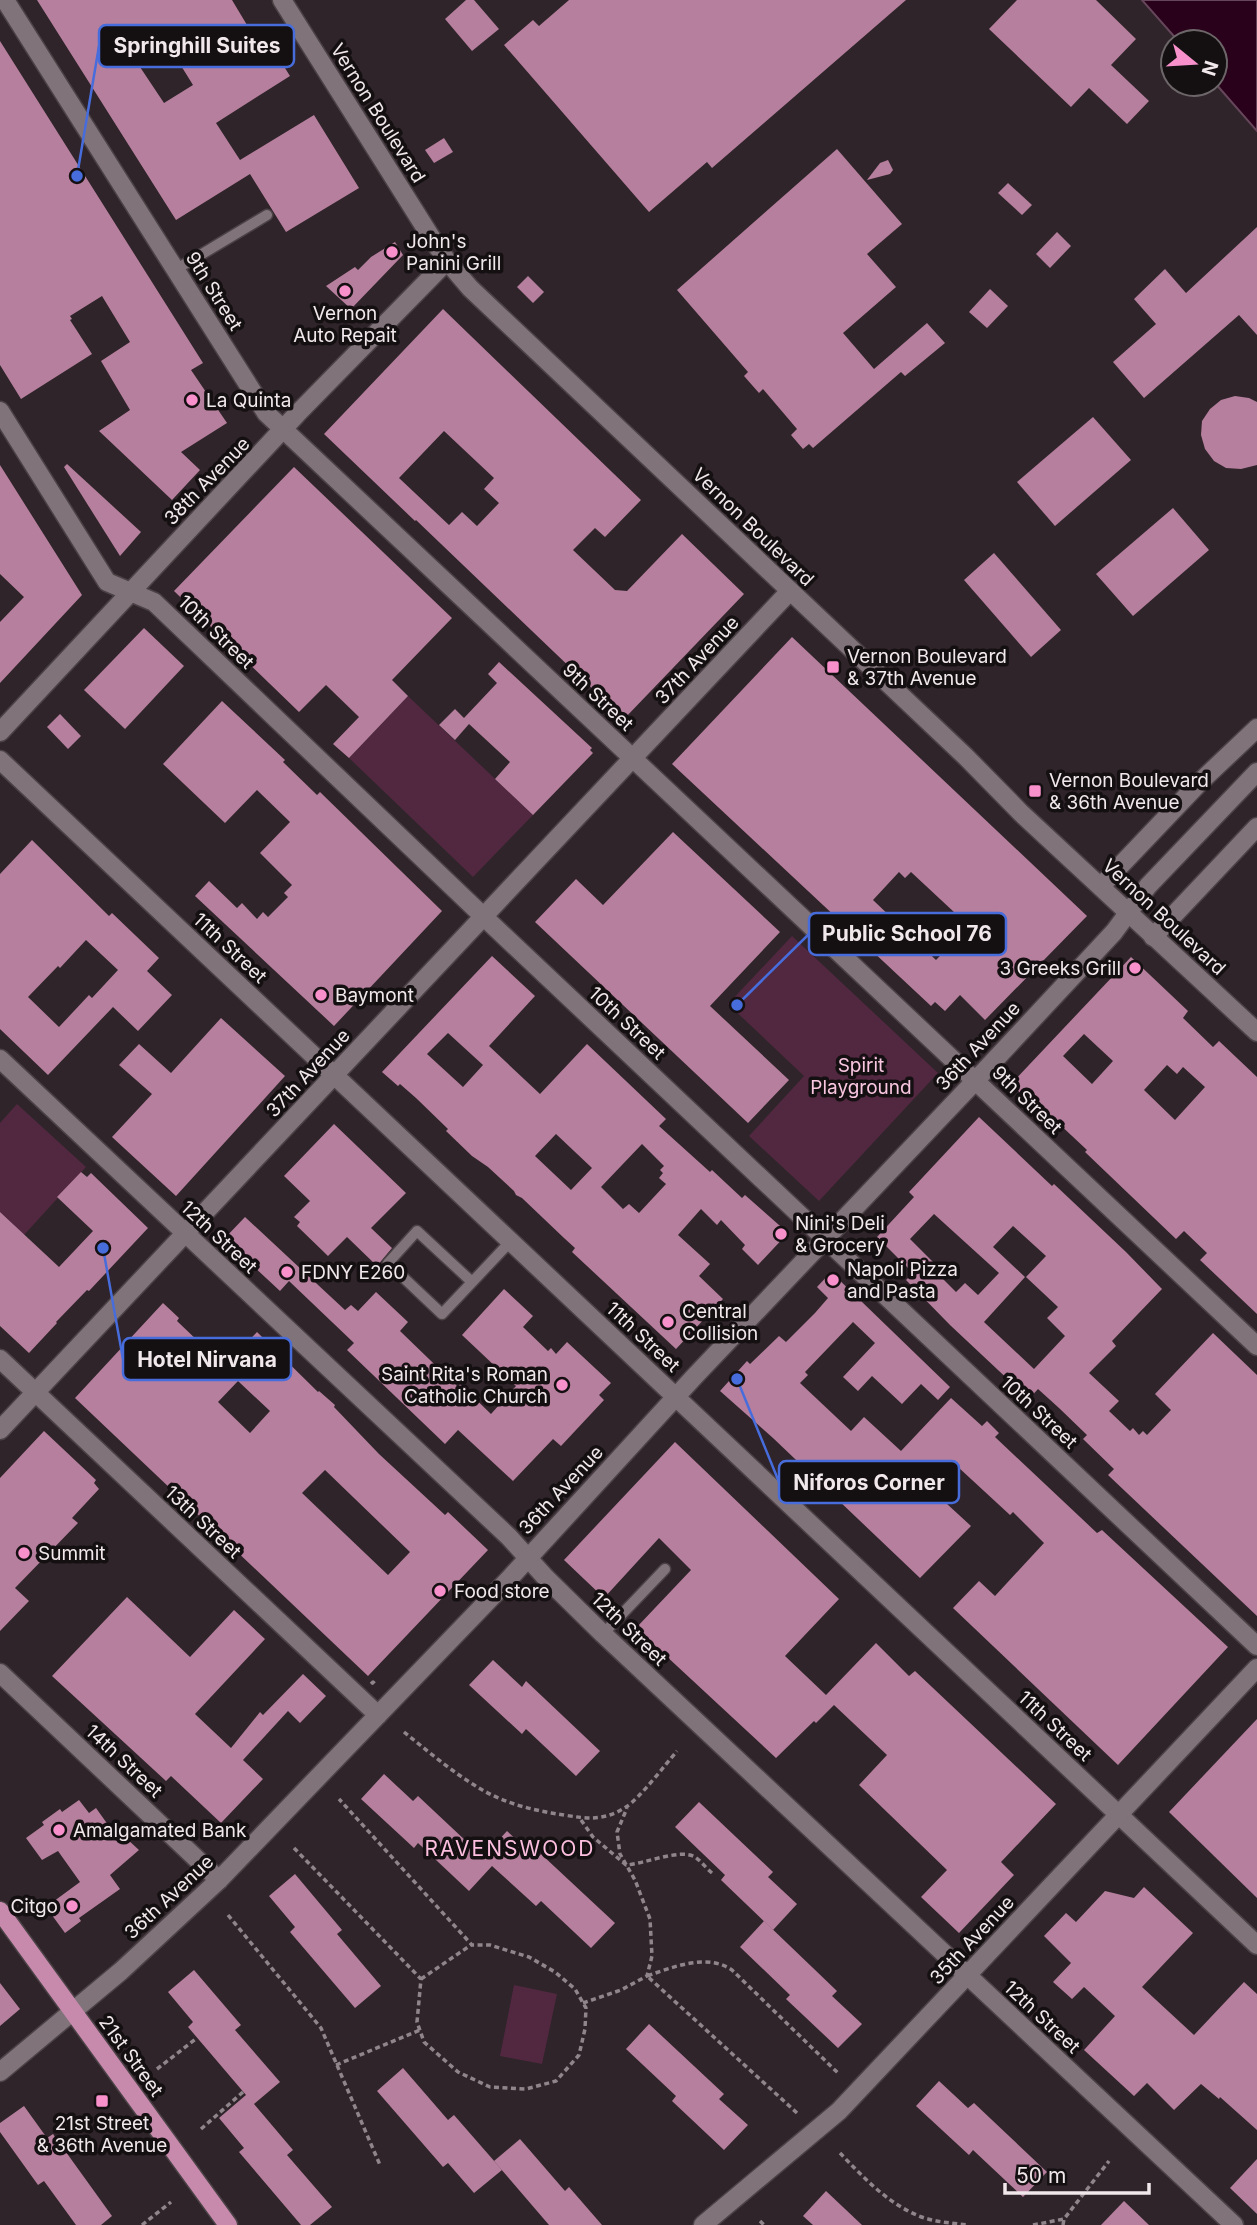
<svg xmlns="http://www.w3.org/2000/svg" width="1257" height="2225" viewBox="0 0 1257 2225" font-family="Inter,sans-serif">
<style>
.green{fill:#512840}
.water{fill:#2a011b;stroke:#66465a;stroke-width:2}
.building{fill:#b67f9d;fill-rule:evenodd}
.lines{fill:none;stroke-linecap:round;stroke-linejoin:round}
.lane-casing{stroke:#4b4246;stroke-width:13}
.street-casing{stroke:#4b4246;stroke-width:21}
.secondary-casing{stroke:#4b4246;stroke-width:21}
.primary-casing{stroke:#4b4246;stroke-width:21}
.path{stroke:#8f858a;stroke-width:3.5;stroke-dasharray:5 3.5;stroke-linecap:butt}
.lane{stroke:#81737a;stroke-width:10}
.street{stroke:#81737a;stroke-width:18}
.secondary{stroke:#81737a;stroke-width:18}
.primary{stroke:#c78aac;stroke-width:18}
.poi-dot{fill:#f890cb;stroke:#140f11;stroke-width:2.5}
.labels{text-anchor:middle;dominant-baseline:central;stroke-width:7;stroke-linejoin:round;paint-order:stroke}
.street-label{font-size:19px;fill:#f1e8ec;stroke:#140f11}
.poi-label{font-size:19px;fill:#f1e8ec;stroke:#140f11;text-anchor:start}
.park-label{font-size:19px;fill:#f8c6e0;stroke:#140f11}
.neighbourhood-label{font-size:21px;letter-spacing:2px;fill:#fcbfdf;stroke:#140f11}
.leader{fill:none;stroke:#476ddc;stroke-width:2.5}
.callout-dot{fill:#476ddc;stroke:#140f11;stroke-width:2.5}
.callout{fill:#140f11;stroke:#476ddc;stroke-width:2.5}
.callout-label{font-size:21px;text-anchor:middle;font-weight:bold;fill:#f1e8ec}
</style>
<rect width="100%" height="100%" fill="#2f242a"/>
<g class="green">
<path d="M408,696L533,815L473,877L349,758Z"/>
<path d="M792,936L938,1073L819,1201L749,1136L804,1076L728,1004Z"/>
<path d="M17,1104L86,1167L24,1235L0,1212V1123Z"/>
<path d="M514,1985L557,1994L542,2064L500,2056Z"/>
</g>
<path class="water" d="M1142,0H1257V131L1215,83V42H1179Z"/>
<g class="building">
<path d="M37,0H232L250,30L258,25L290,76L216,123L240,160L314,115L359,188L286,232L250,174L176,220ZM170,48L193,85L164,103L140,67Z"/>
<path d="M466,0H474L499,29L472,51L445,19Z"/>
<path d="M569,0H906L712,168L707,162L649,212L504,45L533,20L539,26Z"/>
<path d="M1017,0H1096L1136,39L1111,65L1149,101L1127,124L1089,88L1071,107L989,29Z"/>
<path d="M0,41L203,363L191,370L227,423L181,452L200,470L172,500L99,431L130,410L101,361L130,342L102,296L70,316L72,319L70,320L92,354L21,399L0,365Z"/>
<path d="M444,138L453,152L434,163L425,150Z"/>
<path d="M837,149L902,224L867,254L896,287L843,333L874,369L927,323L945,343L905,376L901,372L813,448L809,444L803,449L791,435L797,429L763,389L759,393L744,376L748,372L677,290Z"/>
<path d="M888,160L893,170L890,174L867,180L880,163Z"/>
<path d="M1008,183L1032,205L1022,215L998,193Z"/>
<path d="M1257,227V335L1239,315L1144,398L1113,362L1156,324L1134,299L1165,269L1186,293Z"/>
<path d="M1057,232L1071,246L1050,268L1036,254Z"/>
<path d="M395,242L403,255L351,309L326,286L355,267L358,270L371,257Z"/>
<path d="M528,276L544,292L533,303L517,287Z"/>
<path d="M990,289L1008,306L987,328L969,312Z"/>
<path d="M443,309L641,500L605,537L595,528L573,550L615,590L627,591L682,534L744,594L624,719L416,520L415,521L324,434ZM444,431L494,478L484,489L499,503L477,526L462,512L449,525L399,478Z"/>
<path d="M1235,396L1249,398L1257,402V465L1241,469L1226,468L1214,461L1205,449L1201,435L1202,421L1210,409L1221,400Z"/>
<path d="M1093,417L1131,460L1055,526L1017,482Z"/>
<path d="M67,464L141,532L120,556L64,467Z"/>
<path d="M0,465L82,595L0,683V622L24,597L0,574Z"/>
<path d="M294,467L452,618L392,680L408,696L349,758L333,744L359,717L326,685L299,712L174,591Z"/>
<path d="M1173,508L1209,550L1133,616L1096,574Z"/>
<path d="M994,553L1061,630L1031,657L964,580Z"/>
<path d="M144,628L184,666L125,729L84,690Z"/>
<path d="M792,637L1087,916L985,1020L960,995L945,1011L935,1002L931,1006L672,764ZM899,872L905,878L911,872L969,926L936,960L873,900Z"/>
<path d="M499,662L592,748L590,750L593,753L533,815L495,779L510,762L469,724L455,740L439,725L455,709L464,718L497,683L488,674Z"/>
<path d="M222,701L285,760L283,762L317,795L320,792L442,911L334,1026L195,896L209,881L237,908L242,903L257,919L263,912L268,917L288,897L284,893L292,885L260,853L290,822L257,790L225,823L163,764Z"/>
<path d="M60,714L81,736L68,749L47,727Z"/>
<path d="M673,832L780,932L710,1006L789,1080L748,1123L535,922L576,879L603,905Z"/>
<path d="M32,840L109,916L112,913L159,958L147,971L172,995L138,1031L113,1007L48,1075L0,1029V874ZM86,940L118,970L92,998L89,995L59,1027L28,997L58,966L60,968Z"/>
<path d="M492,956L535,996L489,1046L540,1094L587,1044L666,1119L659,1126L710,1172L712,1170L742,1198L745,1195L788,1233L758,1265L742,1249L745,1245L721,1220L717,1225L701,1209L678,1235L710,1264L699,1276L723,1299L676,1349L572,1252L575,1248L564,1238L522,1198L516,1195L514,1191L488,1167L472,1156L446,1131L448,1129L416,1098L400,1084L398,1086L382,1072ZM448,1033L483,1065L463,1087L427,1054ZM556,1134L592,1168L571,1190L535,1156ZM642,1144L664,1166L660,1170L663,1173L659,1178L666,1184L639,1213L629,1204L623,1209L601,1187Z"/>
<path d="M1131,957L1188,1011L1183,1018L1213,1047L1219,1041L1257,1077V1314L1200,1260L1207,1253L1184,1231L1176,1239L1085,1152L1087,1150L1056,1121L1053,1124L1011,1084ZM1084,1034L1113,1061L1092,1084L1063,1056ZM1167,1065L1177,1074L1183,1067L1205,1087L1175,1120L1144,1090Z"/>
<path d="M221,1018L285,1076L176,1196L112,1137L152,1094L119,1065L139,1044L171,1073Z"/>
<path d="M979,1117L1052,1186L1054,1184L1126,1252L1162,1289L1112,1341L1116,1346L1089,1373L1119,1401L1109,1411L1130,1431L1133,1428L1139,1435L1143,1431L1147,1435L1171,1410L1155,1394L1213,1333L1257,1375V1616L1108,1475L1114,1469L1083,1439L1087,1435L1059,1408L1038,1389L1029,1399L950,1325L906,1280L913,1273L877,1237L914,1197L909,1192ZM934,1214L999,1273L978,1295L965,1283L956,1292L932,1268L935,1264L910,1239ZM1013,1226L1046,1256L1026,1277L1058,1307L1047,1318L1065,1336L1034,1369L984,1322L1025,1277L993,1247Z"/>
<path d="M334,1124L406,1193L371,1228L392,1248L377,1266L347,1237L328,1256L297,1226L300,1222L294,1217L310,1201L284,1176Z"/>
<path d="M81,1172L87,1177L91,1173L148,1228L89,1291L87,1290L56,1322L57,1323L29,1353L0,1326V1212L59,1267L93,1231L57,1197Z"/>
<path d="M245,1217L345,1310L351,1305L358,1311L376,1292L408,1322L400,1331L458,1387L460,1384L491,1414L516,1386L462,1335L504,1289L533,1316L523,1327L548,1351L551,1348L556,1354L567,1342L611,1383L599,1395L604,1400L561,1446L553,1439L513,1481L458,1430L445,1444L347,1350L354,1343L289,1281L280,1291L224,1239Z"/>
<path d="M831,1272L950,1387L938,1400L921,1384L902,1404L872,1376L858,1391L843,1377L875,1343L853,1322L805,1372L808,1375L800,1383L851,1431L864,1417L901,1451L951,1398L982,1426L987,1421L999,1433L995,1437L1097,1533L1102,1530L1228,1647L1118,1765L953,1608L979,1581L995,1596L1044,1543L1013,1512L1010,1515L958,1467L934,1492L971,1526L920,1578L773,1438L720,1391L747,1361L750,1364L779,1336L786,1342L815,1313L828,1298L817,1287Z"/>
<path d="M163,1303L179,1318L177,1321L200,1343L187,1356L212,1380L257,1332L318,1392L319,1391L335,1405L334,1407L379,1454L445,1515L448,1512L488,1550L368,1676L75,1398ZM238,1381L270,1411L250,1433L218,1402ZM325,1470L410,1552L388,1575L302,1493Z"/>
<path d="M44,1431L96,1480L94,1483L99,1489L72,1518L78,1523L15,1588L29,1601L0,1631V1478Z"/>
<path d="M675,1442L839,1599L785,1656L826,1695L876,1643L909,1676L915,1671L1056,1804L1001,1862L1014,1875L959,1933L921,1897L947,1870L859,1785L887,1755L834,1705L816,1723L814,1721L776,1758L636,1628L691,1570L659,1538L604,1598L564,1560Z"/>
<path d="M127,1597L190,1657L234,1610L265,1639L195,1714L231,1748L260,1712L263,1715L303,1674L326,1696L300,1723L288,1711L243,1760L263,1779L221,1823L171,1776L166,1781L52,1676Z"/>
<path d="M493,1660L522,1687L526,1681L600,1751L576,1776L526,1729L522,1734L469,1685Z"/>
<path d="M1257,1719V1898L1169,1812Z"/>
<path d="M384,1774L413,1801L418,1796L483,1857L507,1831L537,1859L541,1854L615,1923L591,1948L541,1901L536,1906L492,1866L469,1891L418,1843L414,1848L361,1799Z"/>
<path d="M79,1800L89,1813L96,1808L111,1829L114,1827L139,1850L110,1875L120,1889L79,1918L81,1921L65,1933L46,1907L80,1882L58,1851L42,1860L26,1838L44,1825L42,1822L60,1809L62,1812Z"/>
<path d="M699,1802L773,1872L768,1877L797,1904L773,1930L721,1880L725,1875L675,1827Z"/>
<path d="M295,1874L342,1930L337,1934L381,1986L355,2008L290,1932L295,1927L269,1896Z"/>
<path d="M1144,1887L1193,1933L1142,1987L1194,2035L1244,1982L1257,1994V2130L1220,2097L1219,2099L1201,2084L1174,2110L1147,2083L1134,2096L1084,2050L1115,2016L1084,1987L1072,1999L1053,1982L1071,1963L1044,1936L1066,1913L1076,1922L1105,1891L1134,1898Z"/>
<path d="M764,1921L837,1991L832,1996L862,2024L838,2048L786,1999L790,1995L740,1947Z"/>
<path d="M194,1970L241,2025L235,2030L280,2082L254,2104L293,2150L287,2155L332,2207L310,2225H301L239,2152L244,2148L219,2118L246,2095L188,2027L193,2022L168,1992Z"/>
<path d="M0,1983L20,2009L0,2026Z"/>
<path d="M649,2024L724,2094L719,2099L748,2125L724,2150L672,2101L676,2096L626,2049Z"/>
<path d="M403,2068L448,2120L454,2115L502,2170L474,2193L448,2163L443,2167L377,2091Z"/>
<path d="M939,2081L968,2108L974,2103L1047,2172L1023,2197L973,2150L969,2155L916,2106Z"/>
<path d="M24,2106L47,2138L53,2134L112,2216L101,2225H76L44,2181L38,2185L0,2132V2123Z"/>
<path d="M520,2139L565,2191L569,2187L602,2225H549L494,2161Z"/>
<path d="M1257,2159V2214L1230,2188Z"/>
<path d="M826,2191L862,2225H813L803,2216Z"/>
<path d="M1124,2201L1149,2225H1101Z"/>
</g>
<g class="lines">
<g class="lane-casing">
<g id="lane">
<path d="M202,254L267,215"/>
<path d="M175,270L200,255"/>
<path d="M472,1282L417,1231L388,1263L442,1314L510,1242"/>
<path d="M603,1634L665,1569"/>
</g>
</g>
<g class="street-casing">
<g id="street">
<path d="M5,0L266,413L1257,1346"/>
<path d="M0,411L107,582L154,602L484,917L1257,1646"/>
<path d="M0,732L297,414L447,261"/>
<path d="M0,760L1257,1945"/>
<path d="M1101,886L1200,782L1257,728"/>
<path d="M1153,937L1257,827"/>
<path d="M0,1059L509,1537L546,1578L603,1634L1234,2225"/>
<path d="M0,1359L378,1715"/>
<path d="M0,1430L790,591"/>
<path d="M0,1673L219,1880"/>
</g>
</g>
<g class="secondary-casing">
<g id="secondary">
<path d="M282,0L431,237L447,261L470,288L966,757L1021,813L1257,1032"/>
<path d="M0,2072L121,1971L219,1880L509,1579L694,1377L976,1080L1114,932L1148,886L1257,772"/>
<path d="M703,2225L839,2111L1257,1668"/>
</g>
</g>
<g class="primary-casing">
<path id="primary" d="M0,1911L228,2225"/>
</g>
<g class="path">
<path d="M371,1684L373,1682L377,1686"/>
<path d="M404,1732C430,1753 457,1776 486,1792C510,1805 537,1811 564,1815C588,1819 604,1821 626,1807C639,1799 665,1765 677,1751"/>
<path d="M581,1820L593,1837L626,1865C644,1864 681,1848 695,1857C701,1861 706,1868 712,1873"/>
<path d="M294,1848L421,1979L417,2022L424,2042L458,2072L490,2087L526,2089L556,2081L579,2055L585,2029L586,2008L575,1989L555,1972L529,1957L490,1945H472L339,1799"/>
<path d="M228,1915L321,2028L380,2165"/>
<path d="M421,1979L471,1945"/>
<path d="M583,2003L621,1990L647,1976L652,1956L650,1919L635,1880L620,1854L617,1832L627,1808"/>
<path d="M336,2065L420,2030"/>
<path d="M157,2069L197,2038"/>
<path d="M797,2113L647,1976C673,1967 707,1953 732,1970L839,2074"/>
<path d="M201,2129L243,2092"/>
<path d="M840,2153C863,2177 887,2203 919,2216C934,2222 951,2223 968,2225"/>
<path d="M760,2221L764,2225"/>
<path d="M142,2225L171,2202"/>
<path d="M1033,2225L1064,2219"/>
<path d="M1063,2225L1064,2219L1109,2161"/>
</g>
<use href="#lane" class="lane"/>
<use href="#street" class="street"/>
<use href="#secondary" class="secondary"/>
<use href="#primary" class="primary"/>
</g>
<g class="poi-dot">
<circle cx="392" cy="252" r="7"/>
<circle cx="345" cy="291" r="7"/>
<circle cx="192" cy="400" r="7"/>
<rect x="826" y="660" width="14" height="14" rx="3.5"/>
<rect x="1028" y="784" width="14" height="14" rx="3.5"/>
<circle cx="1135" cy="968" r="7"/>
<circle cx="321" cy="995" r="7"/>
<circle cx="781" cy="1234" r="7"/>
<circle cx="287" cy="1272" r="7"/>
<circle cx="833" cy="1280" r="7"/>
<circle cx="668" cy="1322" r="7"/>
<circle cx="562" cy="1385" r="7"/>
<circle cx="24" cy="1553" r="7"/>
<circle cx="440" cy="1591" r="7"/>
<circle cx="59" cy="1830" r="7"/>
<circle cx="72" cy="1906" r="7"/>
<rect x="95" y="2094" width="14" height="14" rx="3.5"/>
</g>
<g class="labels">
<g class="street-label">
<text transform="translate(378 113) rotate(58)">Vernon Boulevard</text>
<text transform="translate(214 291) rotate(58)">9th Street</text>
<text transform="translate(207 481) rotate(-46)">38th Avenue</text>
<text transform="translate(753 527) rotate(44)">Vernon Boulevard</text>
<text transform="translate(216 632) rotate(44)">10th Street</text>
<text transform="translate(697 660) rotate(-47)">37th Avenue</text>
<text transform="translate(598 697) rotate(43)">9th Street</text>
<text transform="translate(1164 917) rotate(43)">Vernon Boulevard</text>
<text transform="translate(230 948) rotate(43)">11th Street</text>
<text transform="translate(627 1023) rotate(43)">10th Street</text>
<text transform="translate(978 1046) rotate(-47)">36th Avenue</text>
<text transform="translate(308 1073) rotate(-47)">37th Avenue</text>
<text transform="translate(1027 1100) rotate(44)">9th Street</text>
<text transform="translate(219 1237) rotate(43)">12th Street</text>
<text transform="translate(643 1337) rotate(43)">11th Street</text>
<text transform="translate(1039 1412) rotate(43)">10th Street</text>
<text transform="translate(561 1490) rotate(-47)">36th Avenue</text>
<text transform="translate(203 1522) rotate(43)">13th Street</text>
<text transform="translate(629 1629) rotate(44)">12th Street</text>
<text transform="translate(1055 1726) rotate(43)">11th Street</text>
<text transform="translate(124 1761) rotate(43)">14th Street</text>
<text transform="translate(169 1897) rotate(-43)">36th Avenue</text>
<text transform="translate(972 1940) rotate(-47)">35th Avenue</text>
<text transform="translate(1042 2017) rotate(43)">12th Street</text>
<text transform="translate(131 2056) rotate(54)">21st Street</text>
</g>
<g class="poi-label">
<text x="406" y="241">John's<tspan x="406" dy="22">Panini Grill</tspan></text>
<text x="345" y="313" text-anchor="middle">Vernon<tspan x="345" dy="22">Auto Repait</tspan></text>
<text x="206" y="400">La Quinta</text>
<text x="847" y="656">Vernon Boulevard<tspan x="847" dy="22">&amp; 37th Avenue</tspan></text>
<text x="1049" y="780">Vernon Boulevard<tspan x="1049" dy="22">&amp; 36th Avenue</tspan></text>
<text x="1121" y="968" text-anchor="end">3 Greeks Grill</text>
<text x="335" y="995">Baymont</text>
<text x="795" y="1223">Nini's Deli<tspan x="795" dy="22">&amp; Grocery</tspan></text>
<text x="847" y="1269">Napoli Pizza<tspan x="847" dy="22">and Pasta</tspan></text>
<text x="301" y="1272">FDNY E260</text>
<text x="682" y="1311">Central<tspan x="682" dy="22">Collision</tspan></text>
<text x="548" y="1374" text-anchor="end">Saint Rita's Roman<tspan x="548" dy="22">Catholic Church</tspan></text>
<text x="38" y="1553">Summit</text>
<text x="454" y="1591">Food store</text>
<text x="73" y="1830">Amalgamated Bank</text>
<text x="58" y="1906" text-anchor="end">Citgo</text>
<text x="102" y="2123" text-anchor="middle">21st Street<tspan x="102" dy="22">&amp; 36th Avenue</tspan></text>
</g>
<g class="park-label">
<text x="861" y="1065">Spirit<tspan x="861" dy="22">Playground</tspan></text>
</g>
<g class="neighbourhood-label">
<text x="510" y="1848">RAVENSWOOD</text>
</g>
</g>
<path class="leader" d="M77 176L99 46M737 1005L809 934M103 1248L123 1359M737 1379L779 1482"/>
<g class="callout-dot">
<circle cx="77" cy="176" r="7"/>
<circle cx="737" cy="1005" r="7"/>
<circle cx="103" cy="1248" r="7"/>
<circle cx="737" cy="1379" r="7"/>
</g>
<g class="callout">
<rect x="99" y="25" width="195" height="42" rx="7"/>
<rect x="809" y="913" width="197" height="42" rx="7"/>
<rect x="123" y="1338" width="168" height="42" rx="7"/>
<rect x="779" y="1461" width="180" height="42" rx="7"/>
</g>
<g class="callout-label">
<text x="197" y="53">Springhill Suites</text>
<text x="907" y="941">Public School 76</text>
<text x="207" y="1367">Hotel Nirvana</text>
<text x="869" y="1490">Niforos Corner</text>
</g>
<g transform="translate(1194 63) rotate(108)"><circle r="33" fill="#140f11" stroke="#6c6669" stroke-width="2"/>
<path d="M0-5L12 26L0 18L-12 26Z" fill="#f890cb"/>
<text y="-10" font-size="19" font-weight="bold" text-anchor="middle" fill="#f1e8ec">N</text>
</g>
<path d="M1005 2183v10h144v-10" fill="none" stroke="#f1e8ec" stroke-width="3.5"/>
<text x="1016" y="2183" font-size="21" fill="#f1e8ec" stroke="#140f11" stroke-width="5" paint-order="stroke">50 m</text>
</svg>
